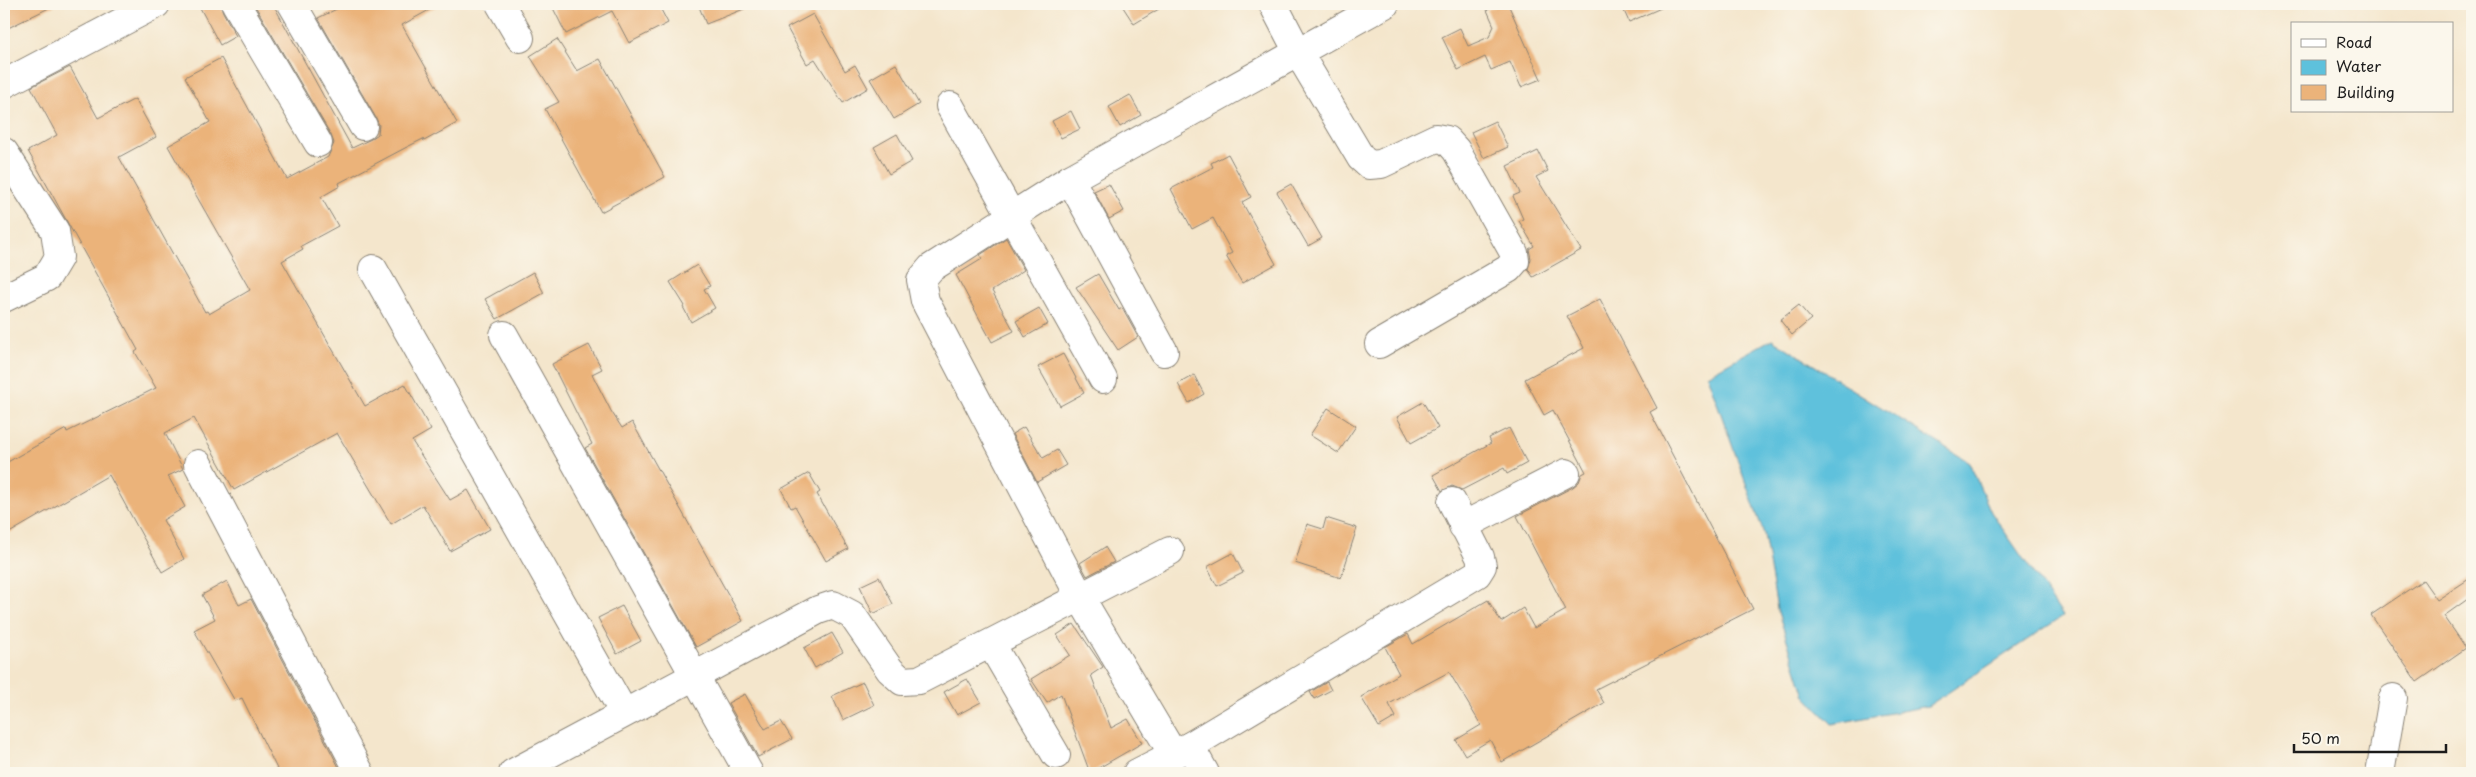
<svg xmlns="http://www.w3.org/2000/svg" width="2476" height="777" viewBox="0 0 2476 777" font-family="'Playpen Sans',sans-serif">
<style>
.water{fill:#5ec1dc;stroke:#3d6e7c}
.building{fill:#ebb37a}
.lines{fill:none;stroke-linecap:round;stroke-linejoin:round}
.minor-casing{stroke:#888174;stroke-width:30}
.minor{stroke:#fff;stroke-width:28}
</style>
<rect width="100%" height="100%" fill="#fbf7ec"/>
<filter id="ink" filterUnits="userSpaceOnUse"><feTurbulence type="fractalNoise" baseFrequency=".02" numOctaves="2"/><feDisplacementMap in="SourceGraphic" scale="10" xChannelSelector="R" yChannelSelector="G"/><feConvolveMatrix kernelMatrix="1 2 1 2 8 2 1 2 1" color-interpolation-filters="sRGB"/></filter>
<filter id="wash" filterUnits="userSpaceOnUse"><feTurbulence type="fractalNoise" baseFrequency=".0096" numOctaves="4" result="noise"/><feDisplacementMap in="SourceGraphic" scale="20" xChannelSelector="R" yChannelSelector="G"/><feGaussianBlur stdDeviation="1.12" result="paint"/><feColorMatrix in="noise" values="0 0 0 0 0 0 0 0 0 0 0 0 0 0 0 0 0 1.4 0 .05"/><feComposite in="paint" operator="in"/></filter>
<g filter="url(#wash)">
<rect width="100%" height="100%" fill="#f4e6cc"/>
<path class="water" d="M1772,339L1969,462L1991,512L2063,616L1928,706L1832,724L1805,696L1777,609L1764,534L1707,375Z"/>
<g id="blocks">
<g class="building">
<path d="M4,4H57L4,30Z"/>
<path d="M198,4H220L223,12L236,36L220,45Z"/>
<path d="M254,4H273L352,148L371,139L378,134L379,125L376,118L318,18L347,4H440L402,25L457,123L424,141L423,139L405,148L339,183L340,186L321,197L338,226L301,246L303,249L282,261L365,406L405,384L431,430L412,441L450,500L468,490L490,529L450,551L423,505L391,524L337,433L234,490L194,418L165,433L183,469L168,476L185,507L163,520L184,559L162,572L109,475L4,536V464L66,429L67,432L156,388L135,352L138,350L28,151L57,135L31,87L70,67L98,118L135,99L156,137L119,157L205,312L207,311L209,314L250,290L168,146L210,122L185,77L221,58L287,179L328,157L334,143L331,135Z"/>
<path d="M551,4H658L668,23L629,43L612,11L566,34Z"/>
<path d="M698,4H754V5L706,24Z"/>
<path d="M1121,4H1167L1134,24Z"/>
<path d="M1501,4H1508L1541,79L1521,87L1510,62L1491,70L1485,57L1458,70L1442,37L1460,28L1468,46L1489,37L1494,26L1487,10Z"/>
<path d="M1621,4H1670L1629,22Z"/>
<path d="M813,14L845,71L855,65L868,88L843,103L815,59L807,64L787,28Z"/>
<path d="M557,39L577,71L600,59L665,177L601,212L545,109L559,102L530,56Z"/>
<path d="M896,64L919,104L894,119L870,79Z"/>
<path d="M1130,95L1141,115L1120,127L1109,107Z"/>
<path d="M1071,111L1080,129L1061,138L1052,121Z"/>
<path d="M1495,121L1508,147L1484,158L1471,132Z"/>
<path d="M897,134L912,161L889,174L874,147Z"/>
<path d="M1538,151L1548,171L1536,177L1581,250L1533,277L1528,269L1531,259L1529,249L1534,246L1519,221L1523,219L1513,196L1520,193L1507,166Z"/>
<path d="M1228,154L1251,197L1242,202L1276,264L1242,283L1226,256L1232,253L1213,218L1192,229L1171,189L1213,167L1211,163Z"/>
<path d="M1109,184L1124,211L1109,219L1094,191Z"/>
<path d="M1291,184L1322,238L1308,246L1277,192Z"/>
<path d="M1006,238L1024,270L992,291L1014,331L992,342L956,275L982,259L980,255Z"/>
<path d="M697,265L710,286L704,289L715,308L691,322L683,307L685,306L670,282Z"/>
<path d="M533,272L544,293L497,319L485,299Z"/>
<path d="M1098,274L1119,310L1122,308L1138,337L1118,350L1076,287Z"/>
<path d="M1600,299L1657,408L1650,412L1753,609L1596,689L1604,703L1502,762L1490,740L1465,755L1456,740L1481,725L1449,672L1389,704L1396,717L1379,727L1361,697L1399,674L1385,647L1408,634L1413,644L1488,600L1501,622L1523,608L1534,628L1566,610L1517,516L1573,487L1579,482L1582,474L1586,472L1553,410L1544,415L1525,379L1584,348L1567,316Z"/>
<path d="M1799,305L1811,319L1792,335L1780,320Z"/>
<path d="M1039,308L1048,324L1025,337L1016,321Z"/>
<path d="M589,345L602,369L592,374L611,411L622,428L632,422L743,621L696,647L585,448L592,444L552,364Z"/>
<path d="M1063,354L1084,393L1060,406L1038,367Z"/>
<path d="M1194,375L1204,394L1189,403L1178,384Z"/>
<path d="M1423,402L1438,428L1411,443L1397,417Z"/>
<path d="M1328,408L1356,426L1338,453L1310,435Z"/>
<path d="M1024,427L1043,458L1057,450L1066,465L1037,482L1012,434Z"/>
<path d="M1509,428L1527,463L1507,474L1504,468L1462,490L1452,486L1442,491L1433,475L1491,443L1489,438Z"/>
<path d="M809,473L820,492L817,494L848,549L826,561L795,506L791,508L781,489Z"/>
<path d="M1326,518L1357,528L1341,578L1295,563L1307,524L1323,529Z"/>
<path d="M1105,547L1114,562L1087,576L1080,563Z"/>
<path d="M1233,553L1243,573L1217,586L1207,567Z"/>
<path d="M879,577L893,604L873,614L860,586Z"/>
<path d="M2472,577V596L2444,616L2466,648L2417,682L2371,615L2423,580L2437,600Z"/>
<path d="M227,581L239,605L251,599L342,773H279L242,698L235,701L194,630L215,619L202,595Z"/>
<path d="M622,606L641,641L617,654L598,618Z"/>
<path d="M1074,624L1103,667L1091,675L1111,728L1128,719L1142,743L1090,773L1061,694L1047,703L1031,679L1070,655L1057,635Z"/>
<path d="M832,633L843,652L815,668L804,648Z"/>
<path d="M967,679L981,702L957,715L944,692Z"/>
<path d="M863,682L874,705L843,720L832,696Z"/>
<path d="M1327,682L1331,690L1314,699L1310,692Z"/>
<path d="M745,694L765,729L781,721L792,739L758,757L728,703Z"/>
</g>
</g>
</g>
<g filter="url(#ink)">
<use href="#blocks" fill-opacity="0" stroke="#888174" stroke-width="1"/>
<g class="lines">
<g class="minor-casing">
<g id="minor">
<path d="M236,4L318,143"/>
<path d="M292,4L363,126"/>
<path d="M500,4L520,38"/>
<path d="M1273,4L1299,54L1361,158L1369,165L1381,164L1436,138L1447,140L1456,150L1514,253L1515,261L1508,269L1379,344"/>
<path d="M4,84L156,4"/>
<path d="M950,106L1103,379"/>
<path d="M4,152L55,231L59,257L47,277L4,298"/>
<path d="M1070,179L1164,352"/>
<path d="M373,269L624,713"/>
<path d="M504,335L749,773"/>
<path d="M198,464L360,773"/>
<path d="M1463,526L1566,473"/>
<path d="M991,644L1056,755"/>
<path d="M1190,746L1205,773"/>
<path d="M1173,754L1080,597L925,301L921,280L931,268L1070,179L1385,4"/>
<path d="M513,773L818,610L833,605L852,615L890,670L902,681L919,680L1170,551"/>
<path d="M1137,773L1190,746L1477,574L1482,566L1480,557L1452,502"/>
<path d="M2380,773L2393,698"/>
</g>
</g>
<use href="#minor" class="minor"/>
</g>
</g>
<rect width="2476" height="777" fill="none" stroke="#fbf7ec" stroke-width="20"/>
<rect x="2291" y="22" width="162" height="90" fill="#fbf7ec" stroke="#a29f99"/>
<rect x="2301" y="39" width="25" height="8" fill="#ffffff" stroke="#a29f99"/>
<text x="2336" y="48" font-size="15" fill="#1c1c1c">Road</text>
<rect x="2301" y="60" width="25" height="15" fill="#5ec1dc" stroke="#a29f99"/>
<text x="2336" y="72" font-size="15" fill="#1c1c1c">Water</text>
<rect x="2301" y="85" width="25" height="15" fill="#ebb37a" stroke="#a29f99"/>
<text x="2336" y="98" font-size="15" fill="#1c1c1c">Building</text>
<path d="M2294 744v8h152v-8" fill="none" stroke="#1c1c1c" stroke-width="2.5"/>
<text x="2301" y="744" font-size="15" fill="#1c1c1c" stroke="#fbf7ec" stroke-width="4" paint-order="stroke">50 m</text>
</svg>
